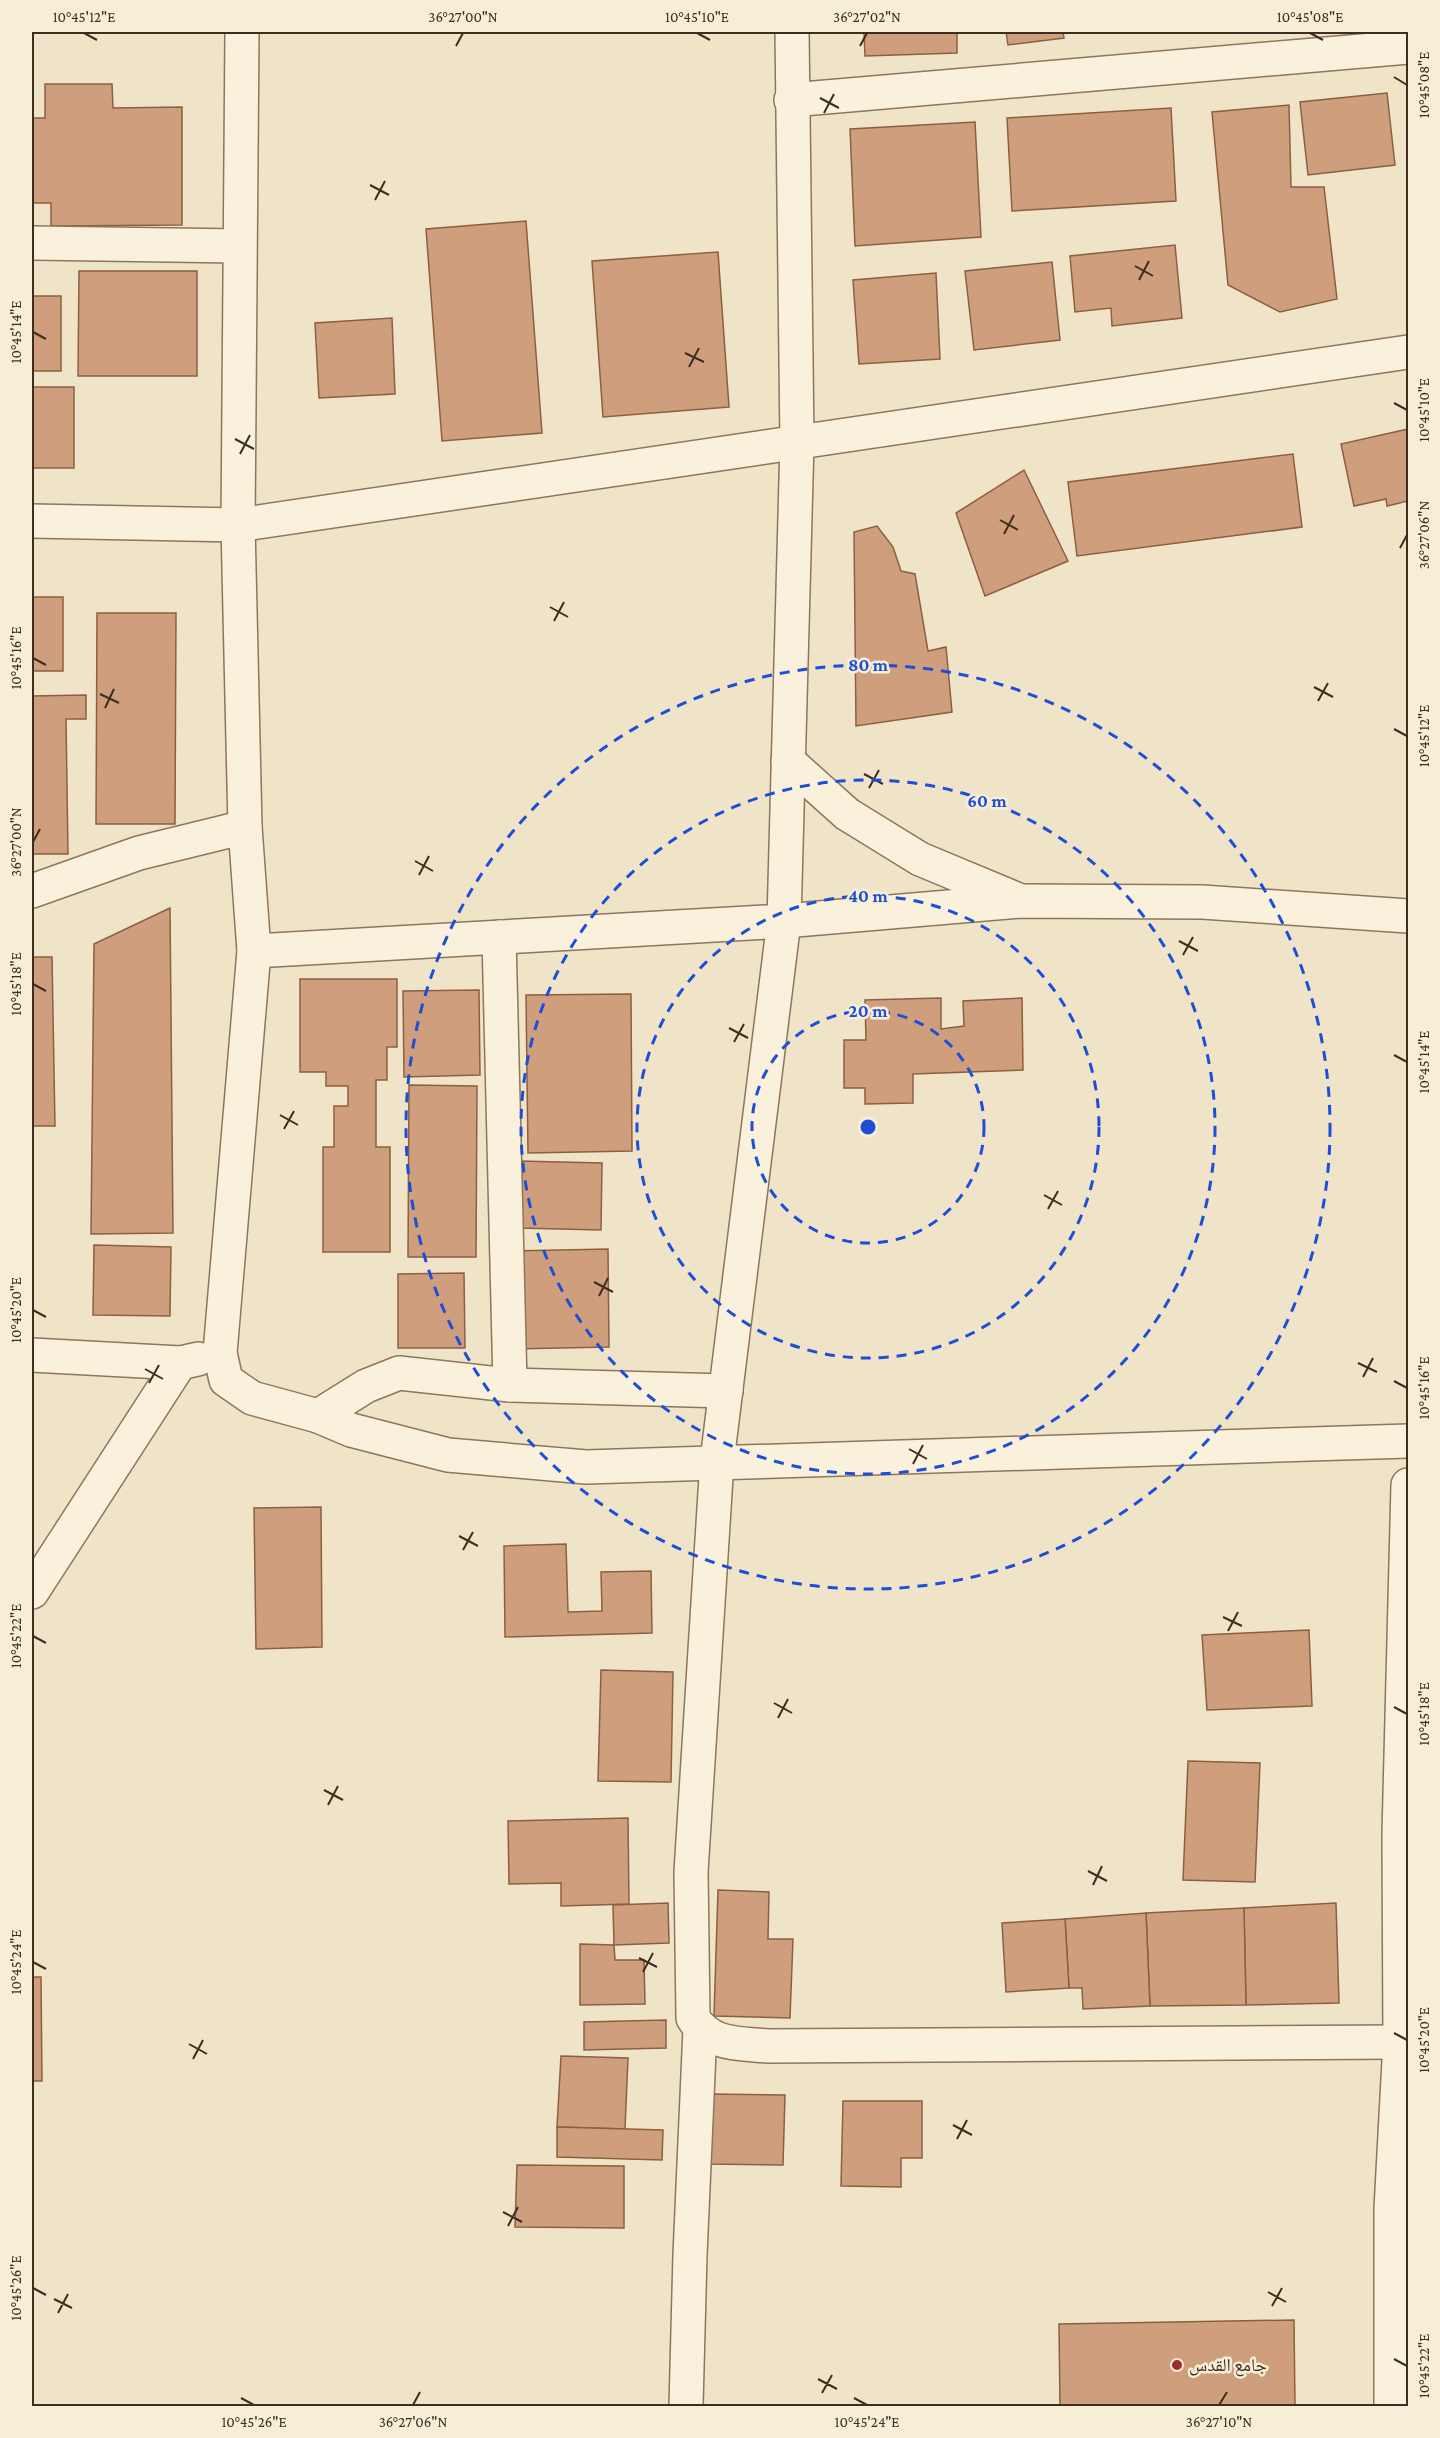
<svg xmlns="http://www.w3.org/2000/svg" width="1440" height="2438" viewBox="0 0 1440 2438" font-family="'Crimson Pro','Noto Naskh Arabic',serif">
<style>
.building{fill:#cf9f7d;stroke:#8d5f41;stroke-width:1.5}
.lines{fill:none;stroke-linecap:round;stroke-linejoin:round}
.street-casing{stroke:#8d765c;stroke-width:36}
.street{stroke:#faf1dc;stroke-width:33}
.ticks{fill:none;stroke:#3d2e20;stroke-width:2}
.ring{fill:none;stroke:#1d4ed8;stroke-width:3;stroke-dasharray:10 8}
.poi-dot{fill:#9e2a2b;stroke:#f7eed8;stroke-width:2}
.labels{text-anchor:middle;dominant-baseline:central;stroke-width:5;stroke-linejoin:round;paint-order:stroke}
.poi-label{font-size:18px;fill:#3d2e20;stroke:#f7eed8;text-anchor:start}
.centre{fill:#1d4ed8;stroke:#f7eed8;stroke-width:3}
.ring-label{font-size:18px;text-anchor:middle;font-weight:bold;fill:#1d4ed8;stroke:#f7eed8;stroke-width:5;stroke-linejoin:round;paint-order:stroke}
.neatline{fill:none;stroke:#3d2e20;stroke-width:2}
.ticks-label{font-size:15px;text-anchor:middle;fill:#3d2e20}
</style>
<rect width="100%" height="100%" fill="#f0e4c8"/>
<g class="building">
<path d="M864,32H957V53L865,56Z"/>
<path d="M1006,32H1063L1064,38L1008,45Z"/>
<path d="M45,84H112L113,108L182,107V225L51,226V203H32V118H45Z"/>
<path d="M1387,93L1395,165L1308,175L1300,102Z"/>
<path d="M1289,105L1291,187H1324L1337,299L1280,312L1228,285L1212,112Z"/>
<path d="M1171,108L1176,201L1012,211L1007,118Z"/>
<path d="M975,122L981,237L855,246L850,129Z"/>
<path d="M526,221L542,433L442,441L426,229Z"/>
<path d="M1175,245L1182,318L1112,326L1111,308L1075,312L1070,256Z"/>
<path d="M718,252L729,407L603,417L592,261Z"/>
<path d="M1052,262L1060,340L974,350L965,271Z"/>
<path d="M79,271H197V376H78Z"/>
<path d="M936,273L940,359L859,364L853,280Z"/>
<rect x="32" y="296" width="29" height="75"/>
<path d="M392,318L395,394L319,398L315,323Z"/>
<rect x="32" y="387" width="42" height="81"/>
<path d="M1408,429V501L1387,506L1386,499L1354,506L1341,444Z"/>
<path d="M1293,454L1302,527L1077,556L1068,482Z"/>
<path d="M1024,470L1068,561L985,596L956,513Z"/>
<path d="M877,526L893,547L901,571L915,574L928,651L946,647L952,712L856,726L854,532Z"/>
<rect x="32" y="597" width="31" height="74"/>
<path d="M97,613H176L175,824H96Z"/>
<path d="M86,695V719H66L68,854H32V696Z"/>
<path d="M170,908L173,1233L91,1234L94,944Z"/>
<path d="M32,957H52L55,1126H32Z"/>
<path d="M300,979H397V1047H387V1080H376V1147H390V1252H323V1147H334V1106H348V1086H326V1072H300Z"/>
<path d="M479,990L480,1075L404,1077L403,991Z"/>
<path d="M631,994L632,1151L528,1153L526,995Z"/>
<path d="M941,998V1029L964,1026L963,1001L1022,998L1023,1070L913,1074V1103L865,1104V1088H844V1040H866L865,1000Z"/>
<path d="M409,1085L477,1086L476,1257H408Z"/>
<path d="M519,1161L602,1163L601,1230L518,1228Z"/>
<path d="M94,1245L171,1247L170,1316L93,1315Z"/>
<path d="M608,1249L609,1347L512,1349L511,1251Z"/>
<path d="M464,1273L465,1348H398V1274Z"/>
<path d="M321,1507L322,1647L256,1649L254,1508Z"/>
<path d="M566,1544L568,1612L602,1611L601,1572L651,1571L652,1633L505,1637L504,1546Z"/>
<path d="M1309,1630L1312,1706L1207,1710L1202,1635Z"/>
<path d="M601,1670L673,1672L671,1782L598,1781Z"/>
<path d="M1188,1761L1260,1763L1255,1882L1183,1880Z"/>
<path d="M628,1818L629,1904L561,1906V1883L509,1884L508,1821Z"/>
<path d="M718,1890L769,1892L768,1939H793L790,2018L714,2016Z"/>
<path d="M668,1903L669,1943L614,1945L613,1905Z"/>
<path d="M1336,1903L1339,2003L1246,2005L1244,1908Z"/>
<path d="M1244,1908L1246,2005L1150,2006L1146,1913Z"/>
<path d="M1146,1913L1150,2006L1083,2009L1082,1988H1069L1065,1919Z"/>
<path d="M1065,1919L1069,1988L1006,1992L1002,1923Z"/>
<path d="M580,1944L614,1945L615,1960H644L645,2004L580,2005Z"/>
<path d="M32,1977H41L42,2081H32Z"/>
<path d="M666,2020V2048L584,2050V2022Z"/>
<path d="M561,2056L628,2058L625,2129L557,2127Z"/>
<path d="M710,2094L785,2095L783,2165L708,2164Z"/>
<path d="M843,2101H922V2158H901V2187L841,2186Z"/>
<path d="M557,2127L663,2130L662,2160L557,2157Z"/>
<path d="M517,2165L624,2166V2228L515,2227Z"/>
<path d="M1294,2320L1295,2406H1060L1059,2324Z"/>
</g>
<g class="lines">
<g class="street-casing">
<g id="street">
<path d="M242,32L238,525L245,827L254,951L220,1353L226,1380L252,1398L318,1416L351,1430L448,1455L586,1467L1408,1441"/>
<path d="M792,32L797,443L784,921L717,1461L691,1872L693,2018C711,2046 737,2043 768,2046L1400,2042"/>
<path d="M791,100L1408,47"/>
<path d="M32,243L239,246"/>
<path d="M32,521L238,525L1408,352"/>
<path d="M788,761L847,814L920,859L1016,899"/>
<path d="M32,891L139,853L245,827"/>
<path d="M499,937L510,1385"/>
<path d="M254,951L784,921L1020,901L1202,902L1408,916"/>
<path d="M32,1355L180,1363L198,1359"/>
<path d="M318,1416L366,1386L399,1373L510,1385L726,1391"/>
<path d="M32,1592L180,1363"/>
<path d="M686,2406L690,2255L700,2029"/>
<path d="M1391,2406V2209L1400,2042L1399,1834L1408,1485"/>
</g>
</g>
<use href="#street" class="street"/>
</g>
<path class="ticks" d="M84,33L97,40M697,33L710,40M1310,33L1323,40M456,46L463,33M860,46L867,33M1394,77L1407,85M820,98L839,108M824,113L834,94M370,185L389,195M375,200L385,181M1135,266L1153,276M1139,280L1149,261M33,332L46,339M685,353L704,362M689,367L699,348M1394,403L1407,410M235,439L254,449M240,454L250,435M1000,520L1018,530M1004,534L1014,515M1400,548L1407,535M550,607L568,617M554,621L564,602M33,658L46,665M1314,687L1333,697M100,694L119,703M1318,701L1328,683M105,708L114,689M1394,729L1407,736M864,774L883,784M869,788L879,770M33,842L40,829M415,861L433,871M419,875L429,856M1179,941L1198,951M1183,955L1193,937M33,984L46,991M729,1028L748,1038M734,1042L744,1024M1394,1055L1407,1062M280,1115L298,1125M284,1129L294,1111M1044,1195L1062,1205M1048,1209L1058,1191M594,1282L613,1292M599,1296L608,1278M33,1310L46,1317M1358,1363L1377,1372M145,1369L163,1379M1363,1377L1373,1358M1394,1381L1407,1388M149,1383L159,1365M909,1449L927,1459M913,1464L923,1445M459,1536L478,1546M463,1550L473,1532M1223,1617L1242,1626M1228,1631L1238,1612M33,1636L46,1643M774,1703L792,1713M1394,1707L1407,1714M778,1718L788,1699M324,1790L343,1800M328,1805L338,1786M1088,1871L1107,1881M1093,1885L1102,1866M639,1958L657,1967M33,1962L46,1969M643,1972L653,1953M1394,2033L1407,2040M189,2044L207,2054M193,2059L203,2040M953,2125L972,2135M957,2139L967,2120M503,2212L522,2222M508,2226L518,2207M33,2288L46,2295M1268,2292L1286,2302M54,2299L72,2308M1272,2306L1282,2288M58,2313L68,2294M1394,2359L1407,2366M818,2379L837,2389M822,2393L832,2375M241,2398L254,2405M854,2398L867,2405M413,2405L420,2392M1219,2405L1227,2392"/>
<g class="ring">
<circle cx="868" cy="1127" r="116"/>
<circle cx="868" cy="1127" r="231"/>
<circle cx="868" cy="1127" r="347"/>
<circle cx="868" cy="1127" r="462"/>
</g>
<circle class="poi-dot" cx="1177" cy="2365" r="6"/>
<g class="labels">
<g class="poi-label">
<text x="1189" y="2365">جامع القدس</text>
</g>
</g>
<circle cx="868" cy="1127" r="9" class="centre"/>
<g class="ring-label">
<text x="868" y="671">80 m</text>
<text x="987" y="807">60 m</text>
<text x="868" y="902">40 m</text>
<text x="868" y="1017">20 m</text>
</g>
<rect width="1440" height="2438" fill="none" stroke="#f7eed8" stroke-width="66"/>
<rect x="33" y="33" width="1374" height="2372" class="neatline"/>
<g class="ticks-label">
<text x="84" y="22">10°45'12"E</text>
<text x="463" y="22">36°27'00"N</text>
<text x="697" y="22">10°45'10"E</text>
<text x="867" y="22">36°27'02"N</text>
<text x="1310" y="22">10°45'08"E</text>
<text transform="translate(1424 85) rotate(-90)" y="5">10°45'08"E</text>
<text transform="translate(16 332) rotate(-90)" y="5">10°45'14"E</text>
<text transform="translate(1424 410) rotate(-90)" y="5">10°45'10"E</text>
<text transform="translate(1424 535) rotate(-90)" y="5">36°27'06"N</text>
<text transform="translate(16 658) rotate(-90)" y="5">10°45'16"E</text>
<text transform="translate(1424 736) rotate(-90)" y="5">10°45'12"E</text>
<text transform="translate(16 842) rotate(-90)" y="5">36°27'00"N</text>
<text transform="translate(16 984) rotate(-90)" y="5">10°45'18"E</text>
<text transform="translate(1424 1062) rotate(-90)" y="5">10°45'14"E</text>
<text transform="translate(16 1310) rotate(-90)" y="5">10°45'20"E</text>
<text transform="translate(1424 1388) rotate(-90)" y="5">10°45'16"E</text>
<text transform="translate(16 1636) rotate(-90)" y="5">10°45'22"E</text>
<text transform="translate(1424 1714) rotate(-90)" y="5">10°45'18"E</text>
<text transform="translate(16 1962) rotate(-90)" y="5">10°45'24"E</text>
<text transform="translate(1424 2040) rotate(-90)" y="5">10°45'20"E</text>
<text transform="translate(16 2288) rotate(-90)" y="5">10°45'26"E</text>
<text transform="translate(1424 2366) rotate(-90)" y="5">10°45'22"E</text>
<text x="254" y="2427">10°45'26"E</text>
<text x="413" y="2427">36°27'06"N</text>
<text x="867" y="2427">10°45'24"E</text>
<text x="1219" y="2427">36°27'10"N</text>
</g>
</svg>
